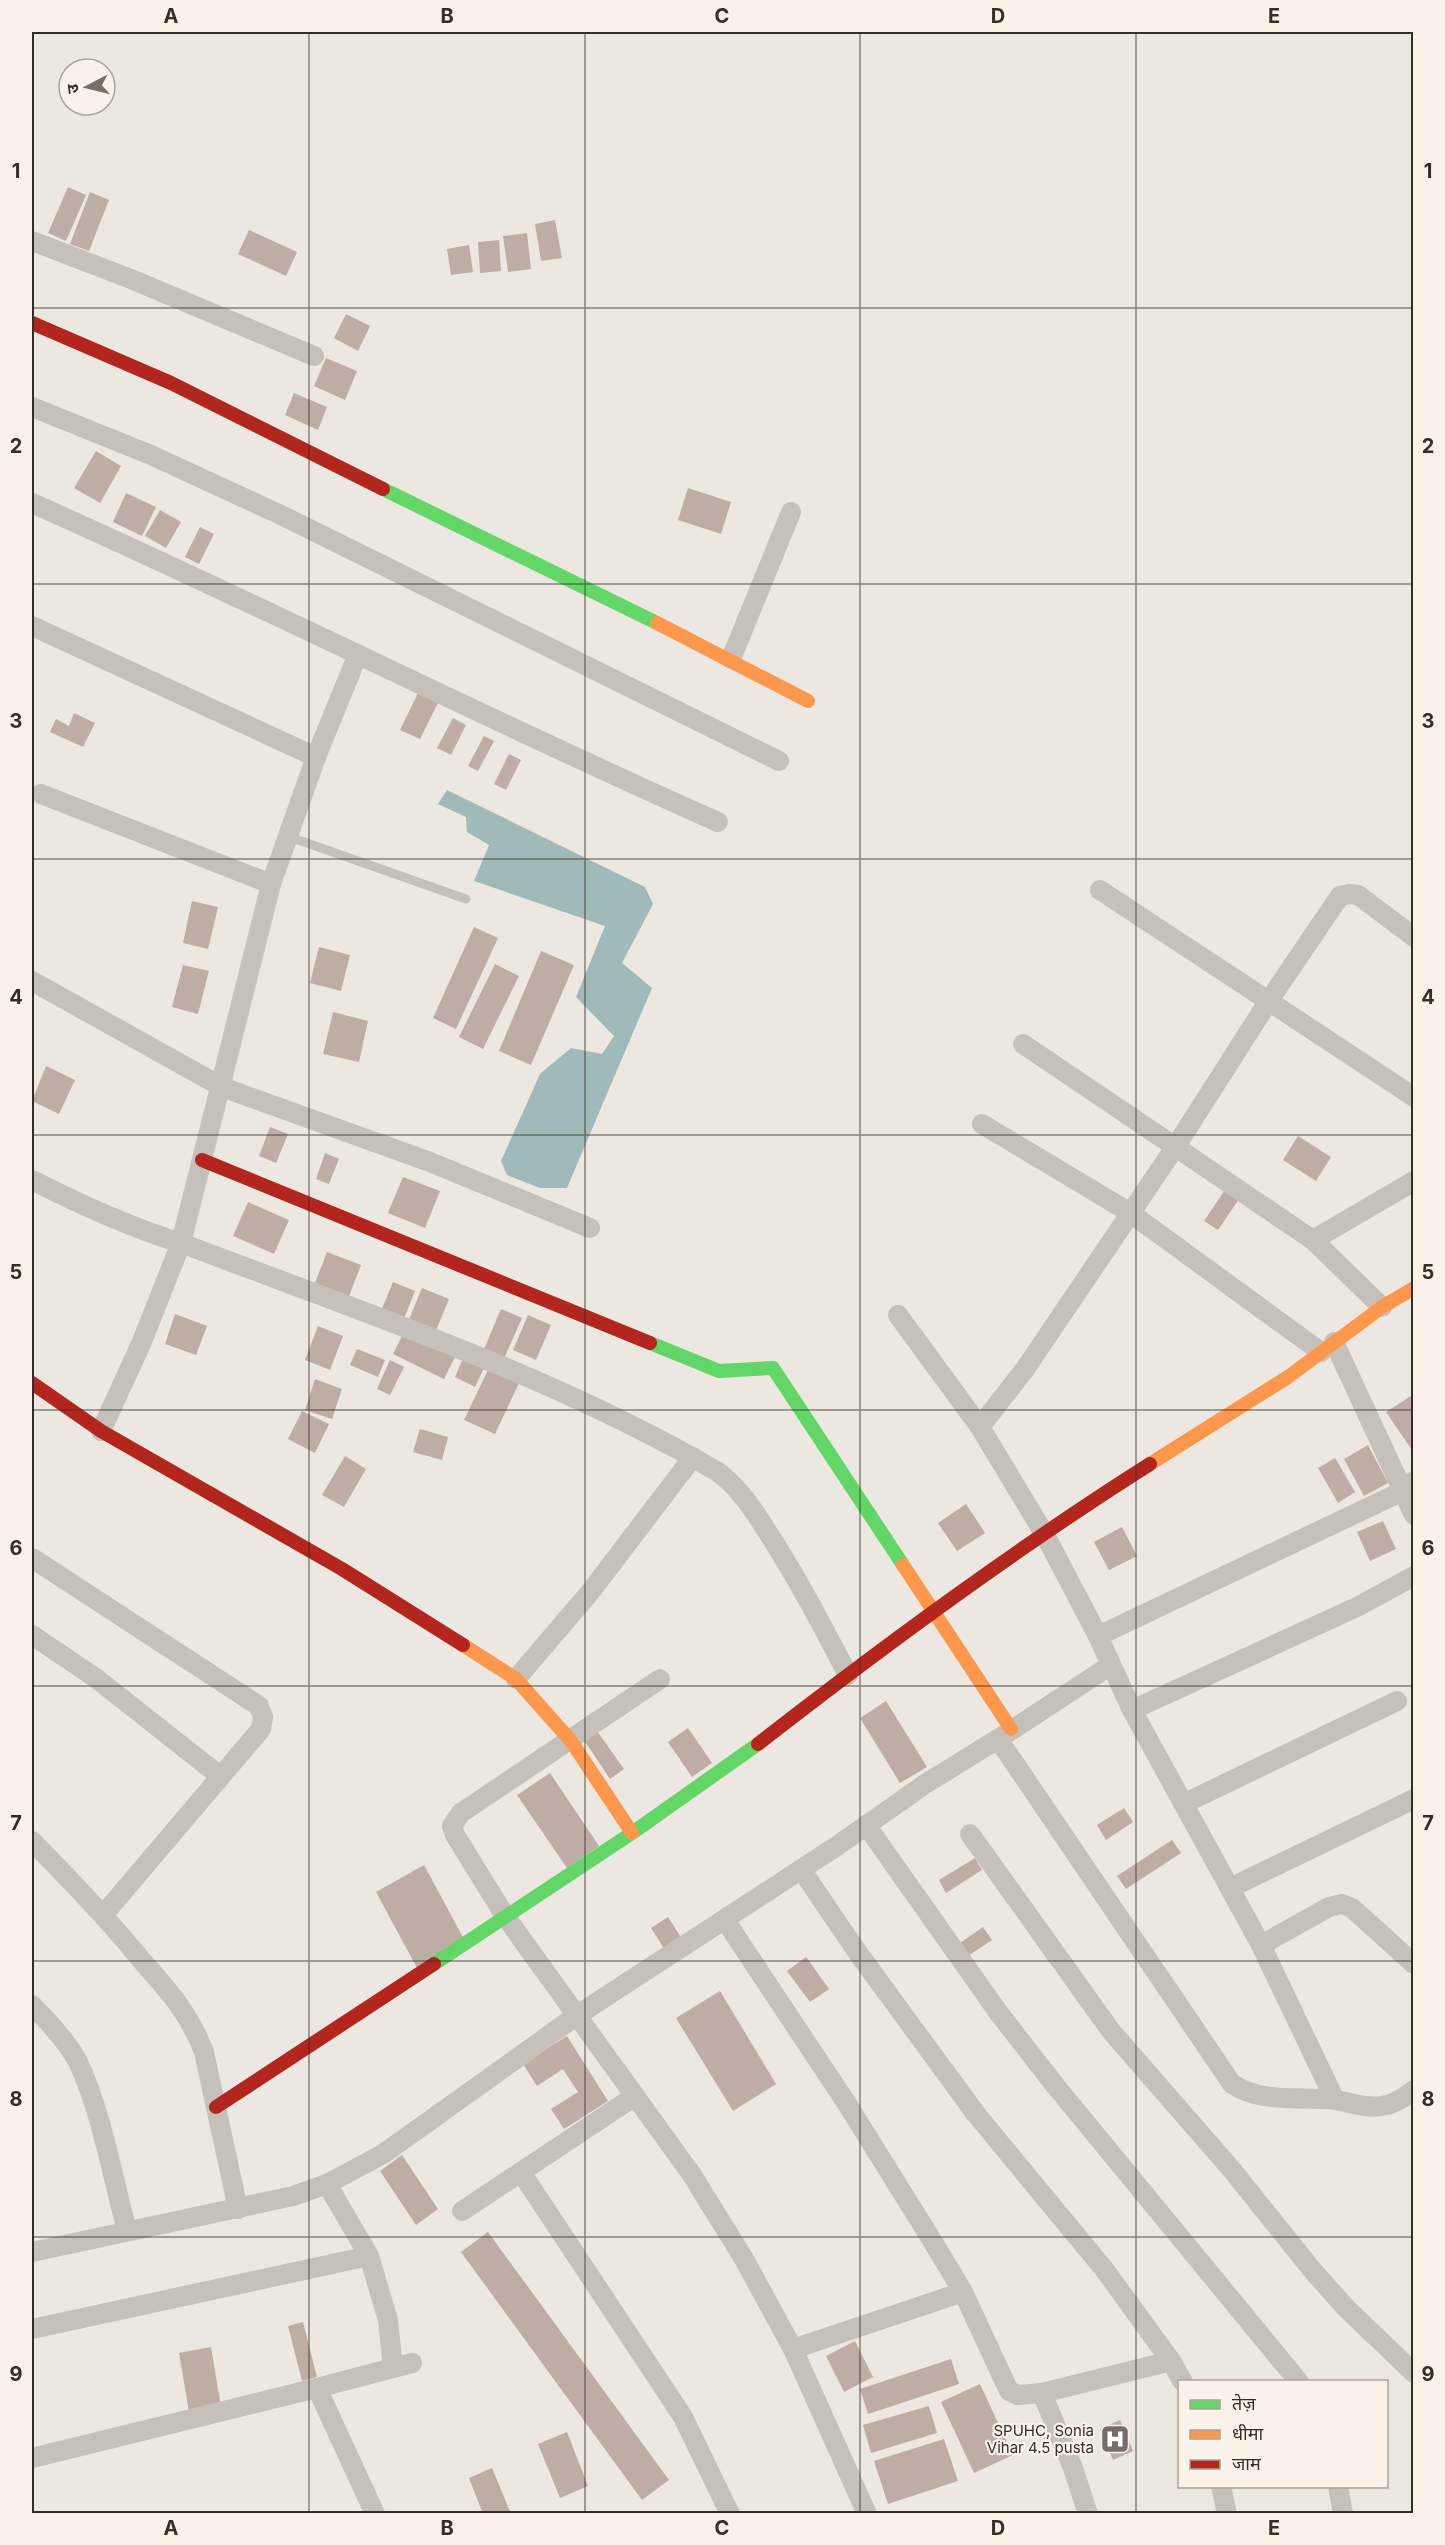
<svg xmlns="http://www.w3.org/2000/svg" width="1445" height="2545" viewBox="0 0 1445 2545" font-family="Inter,'Noto Sans Devanagari',sans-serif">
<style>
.water{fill:#a0baba}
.building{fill:#beada4}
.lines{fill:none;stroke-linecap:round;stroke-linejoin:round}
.lane{stroke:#c5c0ba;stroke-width:9}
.street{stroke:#c5c0ba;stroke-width:20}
.fast{stroke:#63d668;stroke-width:14}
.slow{stroke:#ff974d;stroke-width:14}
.jam{stroke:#b3261e;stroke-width:14}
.grid{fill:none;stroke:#352d29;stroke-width:1.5;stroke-opacity:0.55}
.labels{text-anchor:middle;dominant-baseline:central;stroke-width:4.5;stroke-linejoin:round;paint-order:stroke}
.poi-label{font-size:15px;fill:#352d29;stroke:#f8f2e9;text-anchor:end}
.neatline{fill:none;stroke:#352d29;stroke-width:2}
.grid-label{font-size:20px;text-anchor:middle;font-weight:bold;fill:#352d29}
</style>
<rect width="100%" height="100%" fill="#ece7e1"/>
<path class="water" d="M447,790L645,887L653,904L622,963L652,988L567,1188H540L507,1175L501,1161L540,1074L571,1048L602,1054L614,1036L576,997L605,926L474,881L489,845L467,832L466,817L438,804Z"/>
<g class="building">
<path d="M68,187L86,195L66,241L48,233Z"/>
<path d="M90,192L109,200L89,251L70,244Z"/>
<path d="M555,220L562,258L541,261L535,224Z"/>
<path d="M249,230L297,252L286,276L238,254Z"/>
<path d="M527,233L531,269L508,272L503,236Z"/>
<path d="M499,240L501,271L480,273L478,242Z"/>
<path d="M469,245L473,272L451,275L447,249Z"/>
<path d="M346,314L370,326L358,351L334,338Z"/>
<path d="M326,358L357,371L345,400L314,386Z"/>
<path d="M294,393L327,407L318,430L285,415Z"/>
<path d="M96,451L121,466L100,503L74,488Z"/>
<path d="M688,488L731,502L721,534L678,520Z"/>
<path d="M126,493L156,507L142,536L113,522Z"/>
<path d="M160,510L181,522L166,548L145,536Z"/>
<path d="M200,527L214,534L199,564L185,557Z"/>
<path d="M418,693L438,703L420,739L400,730Z"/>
<path d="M74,713L95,723L83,747L50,732L56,719L69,726Z"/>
<path d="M453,718L466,725L451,755L437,748Z"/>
<path d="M484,736L494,741L478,771L468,766Z"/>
<path d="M509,754L521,760L506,790L494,784Z"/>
<path d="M192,901L218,907L208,949L183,943Z"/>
<path d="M474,927L498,938L456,1029L433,1018Z"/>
<path d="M319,947L350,955L341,991L310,983Z"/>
<path d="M541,951L574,965L531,1065L499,1051Z"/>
<path d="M495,964L519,976L483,1049L459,1037Z"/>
<path d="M183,965L209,971L198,1014L172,1007Z"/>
<path d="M333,1012L368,1021L359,1062L323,1054Z"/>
<path d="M46,1066L75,1080L59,1114L32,1101Z"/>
<path d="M270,1127L288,1134L276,1163L259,1156Z"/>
<path d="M1298,1136L1331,1157L1316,1181L1283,1160Z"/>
<path d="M325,1153L339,1159L329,1184L316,1179Z"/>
<path d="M403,1177L440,1191L425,1228L388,1213Z"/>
<path d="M1227,1187L1241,1196L1218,1230L1204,1221Z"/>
<path d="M248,1202L289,1220L274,1254L233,1236Z"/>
<path d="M327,1252L361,1265L349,1296L315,1283Z"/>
<path d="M393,1282L415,1291L403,1321L381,1311Z"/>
<path d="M422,1288L449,1299L435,1333L408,1322Z"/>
<path d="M501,1309L522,1318L502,1363L482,1354Z"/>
<path d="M175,1314L207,1326L196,1355L165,1344Z"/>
<path d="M528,1315L551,1325L536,1360L513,1350Z"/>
<path d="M318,1326L343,1336L330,1370L305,1360Z"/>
<path d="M406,1328L457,1353L444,1379L393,1354Z"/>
<path d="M357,1349L385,1360L378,1377L350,1365Z"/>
<path d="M464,1356L485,1366L475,1387L455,1377Z"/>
<path d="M390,1360L404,1367L390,1395L377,1389Z"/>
<path d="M490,1366L520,1381L495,1434L464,1420Z"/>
<path d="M315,1379L342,1389L332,1419L305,1410Z"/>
<path d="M1414,1394V1449L1412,1450L1386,1412Z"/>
<path d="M302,1411L329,1424L315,1453L288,1439Z"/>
<path d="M420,1429L448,1437L442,1460L413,1452Z"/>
<path d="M1368,1445L1388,1483L1364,1496L1344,1459Z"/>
<path d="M345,1456L366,1469L344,1507L322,1495Z"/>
<path d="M1335,1458L1355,1492L1338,1503L1318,1468Z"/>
<path d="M966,1504L985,1533L957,1551L938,1523Z"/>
<path d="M1383,1521L1396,1549L1370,1561L1357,1532Z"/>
<path d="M1122,1527L1137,1556L1109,1570L1094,1542Z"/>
<path d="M886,1701L927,1767L900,1783L860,1718Z"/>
<path d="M688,1728L712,1763L692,1777L668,1742Z"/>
<path d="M597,1731L624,1769L610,1779L584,1740Z"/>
<path d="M550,1773L599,1846L567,1868L517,1795Z"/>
<path d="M1124,1808L1133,1822L1106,1840L1097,1825Z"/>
<path d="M1172,1840L1181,1853L1126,1889L1117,1876Z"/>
<path d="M975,1858L982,1870L946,1893L939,1880Z"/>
<path d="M424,1865L465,1941L417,1968L376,1892Z"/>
<path d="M668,1917L682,1939L665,1950L651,1928Z"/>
<path d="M983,1927L992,1940L965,1958L957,1945Z"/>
<path d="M806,1957L829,1989L810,2002L787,1971Z"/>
<path d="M720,1991L776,2084L733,2111L676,2018Z"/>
<path d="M567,2036L608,2101L564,2129L551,2109L578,2092L563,2069L537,2086L523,2064Z"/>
<path d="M402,2155L438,2209L416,2225L380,2171Z"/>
<path d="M488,2232L669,2480L642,2500L461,2252Z"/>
<path d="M303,2322L317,2377L302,2381L288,2326Z"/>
<path d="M855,2341L873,2377L844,2392L826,2356Z"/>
<path d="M211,2347L221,2407L189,2412L179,2353Z"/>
<path d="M951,2359L959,2384L868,2414L860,2389Z"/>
<path d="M980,2384L1013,2455L974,2473L941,2402Z"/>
<path d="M929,2406L937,2433L871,2453L863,2425Z"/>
<path d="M1120,2420L1133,2451L1113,2460L1100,2429Z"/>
<path d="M567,2432L588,2486L560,2498L538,2444Z"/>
<path d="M944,2439L958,2481L888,2504L874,2461Z"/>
<path d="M492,2468L511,2514H483L469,2478Z"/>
</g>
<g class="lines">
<path class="lane" d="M287,836L466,899"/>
<g class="street">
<path d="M32,241L131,279L314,356"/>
<path d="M32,407L151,455L281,515L779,761"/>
<path d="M32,503C262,605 487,720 718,822"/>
<path d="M32,626L316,757"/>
<path d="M731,659L791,512"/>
<path d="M41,794L271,884"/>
<path d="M1100,890L1414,1097"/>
<path d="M32,981L222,1087L430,1162L590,1228"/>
<path d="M1023,1044L1313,1240L1382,1307"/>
<path d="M982,1124L1129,1212L1321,1352"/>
<path d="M32,1180C81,1205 129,1227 181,1243C362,1312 550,1374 718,1472C742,1490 756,1514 772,1539C800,1583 824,1629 848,1675"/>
<path d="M1313,1240L1414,1181"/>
<path d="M898,1315L980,1427L1045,1535L1098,1636L1132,1710L1261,1945L1335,2100"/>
<path d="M1334,1342L1414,1515"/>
<path d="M980,1427L1025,1369L1176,1146L1268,1002L1340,896L1349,894L1358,895L1414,937"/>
<path d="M101,1431L141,1344L181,1243L271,884L316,757L358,654"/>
<path d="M32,1558L259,1706L263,1717L261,1729L104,1914"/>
<path d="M32,1635L97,1679L220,1776"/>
<path d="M1098,1636L1403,1491L1414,1481"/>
<path d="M516,1679L591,1591L693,1457"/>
<path d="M660,1679L461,1813L452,1826L455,1835L505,1916L692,2175L744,2259L793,2349L867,2514"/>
<path d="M1132,1710L1357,1607L1414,1576"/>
<path d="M998,1739L1232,2084C1263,2104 1300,2096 1335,2100C1350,2102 1365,2109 1381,2106C1393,2105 1404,2098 1414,2090"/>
<path d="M1183,1804L1397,1701"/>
<path d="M866,1825L998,2012L1054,2084L1299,2382"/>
<path d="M970,1834L1111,2031L1232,2170L1313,2271L1346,2308L1414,2373"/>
<path d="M32,1841C70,1880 108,1919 143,1962C169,1991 190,2015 204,2052L238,2209"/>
<path d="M801,1869L858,1953L976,2114L1104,2269L1171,2361L1183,2382"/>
<path d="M1230,1888L1414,1799"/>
<path d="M725,1920L849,2107L933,2242L963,2292L1009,2391L1018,2395L1042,2393L1171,2361"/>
<path d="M1261,1945L1329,1907L1342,1904L1352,1908L1414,1964"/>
<path d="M32,2005C48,2021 67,2041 78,2062C101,2110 113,2179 127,2231"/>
<path d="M521,2172L683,2417L730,2514"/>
<path d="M327,2184L369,2256L388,2320L393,2368"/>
<path d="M462,2211L635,2096"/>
<path d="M32,2252L293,2196L327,2184L383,2154L576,2016L837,1846L925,1784L998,1739L1111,1665"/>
<path d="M32,2329L369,2256"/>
<path d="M793,2349L963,2292"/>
<path d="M317,2388L375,2514"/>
<path d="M1042,2393L1073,2468L1088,2514"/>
<path d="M32,2458L317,2388L412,2363"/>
<path d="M1221,2486L1227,2514"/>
<path d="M1338,2486L1343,2514"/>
</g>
<g class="fast">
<path d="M383,489L657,623"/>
<path d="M650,1343L719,1371L773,1368L903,1565"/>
<path d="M434,1964L632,1833L758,1744"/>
</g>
<g class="slow">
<path d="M657,623L808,701"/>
<path d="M1150,1464L1288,1377L1382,1307L1414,1288"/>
<path d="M903,1565L1011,1729"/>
<path d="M463,1645L516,1679L571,1741L632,1833"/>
</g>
<g class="jam">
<path d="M32,323L171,383L383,489"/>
<path d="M202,1160L650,1343"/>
<path d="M32,1383L101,1431L342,1569L463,1645"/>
<path d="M758,1744C885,1645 1014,1550 1150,1464"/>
<path d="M216,2107L434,1964"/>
</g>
</g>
<path class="grid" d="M309,32V2514M585,32V2514M860,32V2514M1136,32V2514M32,308H1414M32,584H1414M32,859H1414M32,1135H1414M32,1410H1414M32,1686H1414M32,1961H1414M32,2237H1414"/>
<defs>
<g id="hospital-square" transform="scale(1.5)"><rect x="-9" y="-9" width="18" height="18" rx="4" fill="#756e69" stroke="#f8f2e9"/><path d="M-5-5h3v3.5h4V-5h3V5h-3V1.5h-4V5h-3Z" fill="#fff"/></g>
</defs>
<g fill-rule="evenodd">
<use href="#hospital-square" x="1115" y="2439"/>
</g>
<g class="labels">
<g class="poi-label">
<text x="1094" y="2430">SPUHC, Sonia<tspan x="1094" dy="17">Vihar 4.5 pusta</tspan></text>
</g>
</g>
<rect width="1445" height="2545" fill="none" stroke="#f8f2e9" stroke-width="66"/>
<rect x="1178" y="2380" width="210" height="108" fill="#f8f2e9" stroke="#aaa39c" stroke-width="1.5"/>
<rect x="1190" y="2400" width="30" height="9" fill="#63d668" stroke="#aaa39c" stroke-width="1.5"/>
<text x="1232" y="2410" font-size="18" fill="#352d29">तेज़</text>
<rect x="1190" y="2430" width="30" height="9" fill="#ff974d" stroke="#aaa39c" stroke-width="1.5"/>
<text x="1232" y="2440" font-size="18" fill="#352d29">धीमा</text>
<rect x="1190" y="2460" width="30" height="9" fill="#b3261e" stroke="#aaa39c" stroke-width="1.5"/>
<text x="1232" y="2470" font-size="18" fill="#352d29">जाम</text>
<g transform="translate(87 87) rotate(263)"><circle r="28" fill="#f8f2e9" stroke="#aaa39c" stroke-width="1.5"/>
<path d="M0-4.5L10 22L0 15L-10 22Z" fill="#756e69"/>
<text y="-9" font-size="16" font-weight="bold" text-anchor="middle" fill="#352d29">उ</text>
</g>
<rect x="33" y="33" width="1379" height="2479" class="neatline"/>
<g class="grid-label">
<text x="171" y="23">A</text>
<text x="447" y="23">B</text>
<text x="722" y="23">C</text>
<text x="998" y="23">D</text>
<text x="1274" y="23">E</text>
<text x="16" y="178">1</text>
<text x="1428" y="178">1</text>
<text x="16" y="453">2</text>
<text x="1428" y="453">2</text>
<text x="16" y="728">3</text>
<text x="1428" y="728">3</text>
<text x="16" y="1004">4</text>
<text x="1428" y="1004">4</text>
<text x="16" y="1279">5</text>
<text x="1428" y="1279">5</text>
<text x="16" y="1555">6</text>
<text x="1428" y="1555">6</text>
<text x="16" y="1830">7</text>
<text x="1428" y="1830">7</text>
<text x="16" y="2106">8</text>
<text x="1428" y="2106">8</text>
<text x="16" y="2381">9</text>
<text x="1428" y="2381">9</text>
<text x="171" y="2535">A</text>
<text x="447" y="2535">B</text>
<text x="722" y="2535">C</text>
<text x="998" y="2535">D</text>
<text x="1274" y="2535">E</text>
</g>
</svg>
